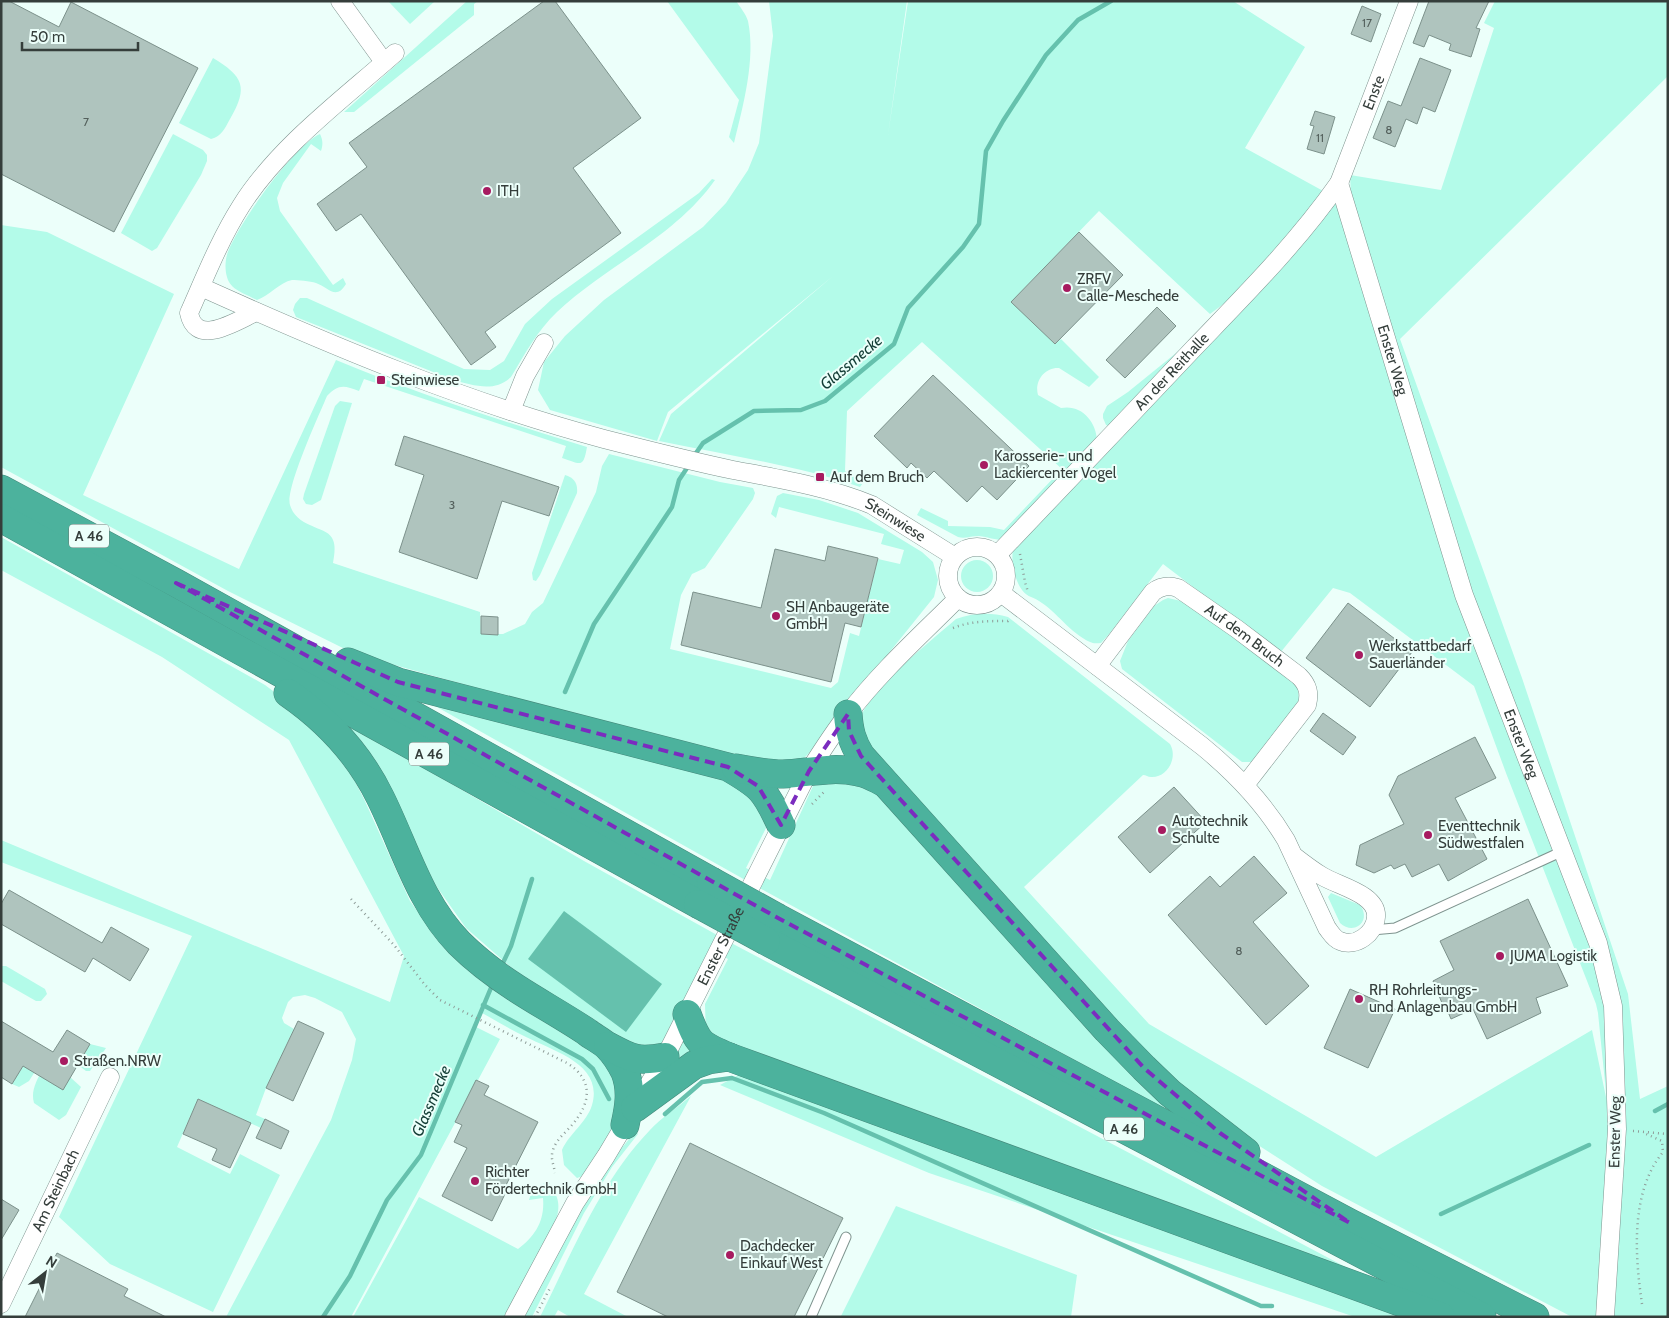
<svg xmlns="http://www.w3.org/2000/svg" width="1669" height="1318" viewBox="0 0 1669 1318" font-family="Cabin,sans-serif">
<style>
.green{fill:#b3fbe9}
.water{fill:#65c1ad}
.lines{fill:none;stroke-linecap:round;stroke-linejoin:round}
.stream{stroke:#65c1ad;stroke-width:4.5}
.building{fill:#afc4be;stroke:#7c918b}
.lane-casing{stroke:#7f948f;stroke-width:11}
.street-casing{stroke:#7f948f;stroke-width:19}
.highway-casing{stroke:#44897b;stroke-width:29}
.path{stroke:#8f9d99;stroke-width:2.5;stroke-dasharray:1 4;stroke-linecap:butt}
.lane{stroke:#fff;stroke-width:9}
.street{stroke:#fff;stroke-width:18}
.highway{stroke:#4cb29d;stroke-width:28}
.highway-bridge-casing{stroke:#44897b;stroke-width:29;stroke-linecap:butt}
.highway-bridge{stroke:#4cb29d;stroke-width:28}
.marked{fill:none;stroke:#7b2cbf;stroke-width:4;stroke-dasharray:10 6;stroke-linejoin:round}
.poi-dot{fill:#a71b60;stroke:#ecfffa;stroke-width:2}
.labels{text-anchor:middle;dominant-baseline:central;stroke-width:4;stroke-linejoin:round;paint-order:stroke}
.number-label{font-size:12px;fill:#54605c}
.shield{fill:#ecfffa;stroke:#6c7874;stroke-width:1}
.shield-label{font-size:14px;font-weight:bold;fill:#353e3b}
.street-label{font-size:15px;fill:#353e3b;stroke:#ecfffa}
.poi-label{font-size:15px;fill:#353e3b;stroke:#ecfffa;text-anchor:start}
.water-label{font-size:16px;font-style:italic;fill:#133d35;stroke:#ecfffa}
</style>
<rect width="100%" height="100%" fill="#ecfffa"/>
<g class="green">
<path d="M388,1H435L410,24Z"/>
<path d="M467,1H478L474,4V15L354,112H344Z"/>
<path d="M667,1H736C740,7 746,14 748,21C756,59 743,106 734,143L729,137L739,100Z"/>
<path d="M769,1H907L888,135L908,1H1233L1305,47L1245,148L1325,192L1250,284L1210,314L1099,211L1012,301L1055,344L1061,339L1099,377L1089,387L1059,368C1045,367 1034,381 1038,395L1061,408C1081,404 1096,421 1097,440L1004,540C995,540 988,537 979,536C971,536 965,539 958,537L917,515L921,508L948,521V526L990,527L1004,530L1062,469L922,342L847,411L845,471L863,483L860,487C795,465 726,455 659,441L671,414L833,276L668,412L657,441L550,410L538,390L544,362L565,336L604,300L703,227L726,203L748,170L759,143L773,36Z"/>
<path d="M1495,1H1668V76L1400,339L1522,678L1628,994L1640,1099L1668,1086V1317H1572L1322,1186L1247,1138L1208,1107L1156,1063L868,753L858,721C877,682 923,648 956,619C973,613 990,612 1008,617L1170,744C1178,757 1168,778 1151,777C1148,777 1146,775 1143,775L1024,887L1149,1024L1376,1157L1592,1030L1607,1102L1598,1013L1596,1004L1506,773L1474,686L1350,593L1333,588L1280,653L1163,564L1110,633L1101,643C1097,643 1094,644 1090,642C1070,633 1057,612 1039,601C1031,596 1026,597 1020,587C1014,577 1010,557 1014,546L1336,199L1351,196L1350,175L1441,190L1494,28L1484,23Z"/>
<path d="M213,58C243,76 249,87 230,119C225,128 222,136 211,139L179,123Z"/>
<path d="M173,134L203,150L207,155V161L201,175L157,248L152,251L121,233Z"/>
<path d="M320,134C323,140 323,145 321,151L311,144L283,183L277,198L280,211L333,285L343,278L346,284C336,301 328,287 316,283C310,281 298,280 292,280C280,282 269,296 257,300C246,294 230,290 227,277C225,271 225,261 227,255C235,228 294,145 320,134Z"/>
<path d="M712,179L715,180C675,237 607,265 557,312C537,331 525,354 511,377C494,393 473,385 453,380L296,317L293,310L295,304L300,298H307L464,369L490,370L504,361L525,324L552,299L699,193Z"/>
<path d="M1,225L47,232L174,294L83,495L239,569L336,360C418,394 502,421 587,447C583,469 581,464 562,458L566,446L364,379L359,391C344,385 338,384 327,396C319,415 285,489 290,505C297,529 329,526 333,540C336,547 334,556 333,563L480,612L481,634H503L525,624L532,612L543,603L596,492L602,466L609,454L720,482L753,488L755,493L753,499L705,568L692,574L681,595L670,649L831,688L838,682L850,633L859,636L878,559L900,564L904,550L881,544L884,534L779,507L776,518L771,514L777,496L783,493L819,500L858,513L922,552L933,562L938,580L934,597L884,659L844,703L810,752L798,764L782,768L545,707L355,654L228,591L1,467Z"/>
<path d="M1186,345L1109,426L1106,425L1103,418V414L1107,406L1128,392Z"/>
<path d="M340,401L352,403L321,500L312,505L306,504L303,499L304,494L335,406Z"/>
<path d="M565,475C574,478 578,483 577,493L540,575L536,581L533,580L532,573Z"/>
<path d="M1,537L265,685L293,706L338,748L364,799L410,901L446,950L495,984L592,1045L618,1076V1123L583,1176L577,1178L564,1165L562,1150C569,1134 587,1122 592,1105C604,1064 553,1051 526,1037C511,1030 497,1021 482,1013L476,1027L500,1039L351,1317H226L331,1120L352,1060L356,1039L342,1012L315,998L305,995L293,997L288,1002L282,1018L284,1023L294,1029L266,1088L256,1115L265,1119L261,1128L198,1099L177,1147L230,1174L240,1154L280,1175L213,1312L110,1264L59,1217L192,936L1,862V840L390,1002L404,956L289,740L162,657L1,570Z"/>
<circle cx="977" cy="576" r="16"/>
<path d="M1168,598L1181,601L1192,607L1291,680L1298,689L1299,701L1255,760L1251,762H1242L1122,669L1120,661L1128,641L1154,606L1163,600Z"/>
<path d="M412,693L725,774L759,796L768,824L746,868L770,880L813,786L845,778L883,794L1201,1129L765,891Z"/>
<path d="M342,720L584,861L735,945L1357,1273L706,1038L705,1004L728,959L711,949L664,1042L656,1049L637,1053L514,970L466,928L427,873Z"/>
<path d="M1331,893L1360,905C1372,921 1354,936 1340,923L1328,897Z"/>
<path d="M1,966H6L45,989L47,994L41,1001H36L1,981Z"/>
<path d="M686,1036L698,1050L665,1076Z"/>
<path d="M90,1044L106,1048L90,1071H86L78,1065Z"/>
<path d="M34,1048L41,1062L29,1081L19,1087L12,1084Z"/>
<path d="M746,1071L1416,1317H1355L929,1173L720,1085Z"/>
<path d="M39,1076L70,1077L81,1087L66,1115L59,1120L34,1103C31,1093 35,1084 39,1076Z"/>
<path d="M691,1096L584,1294L628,1317H570L558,1310L554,1317H540C572,1253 600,1182 650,1130C662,1117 678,1107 691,1096Z"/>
<path d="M636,1131L638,1134L612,1167L584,1213L532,1317H524C549,1266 575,1215 606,1168C615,1155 626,1143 636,1131Z"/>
<path d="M549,1182C558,1198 561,1202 556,1221L507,1317H353L419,1197L518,1249C535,1236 545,1221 543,1198L529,1200C532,1189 537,1185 549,1182Z"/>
<path d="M896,1206L1077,1275L1071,1317L841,1316Z"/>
</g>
<path class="water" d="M564,911L662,984L626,1032L528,959Z"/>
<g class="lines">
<g class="stream">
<path d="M694,456L703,443L754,411L801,410L825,401L894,344L908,308L963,247L979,224L986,151L1003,121L1046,55L1078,20L1111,1"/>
<path d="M565,692L594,624L672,507L679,480L689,465"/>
<path d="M501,967L511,946L532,879"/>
<path d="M483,1005L582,1059L593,1069L609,1099"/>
<path d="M1655,1111L1668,1104"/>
<path d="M665,1114L702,1082L732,1078L824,1113L1261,1306H1272"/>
<path d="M1441,1214L1589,1145"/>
<path d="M323,1317L350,1276L387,1200L421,1155L493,983"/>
</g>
</g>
<g class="building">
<path d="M1,1H9L59,27L71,2L198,68L114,232L1,174Z"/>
<path d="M544,1H555L641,118L573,168L621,233L485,332L496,347L471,365L361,214L336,231L317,204L367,167L349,143Z"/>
<path d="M1429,1H1489L1476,28L1480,29L1471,57L1449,50L1451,44L1429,35L1424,47L1413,43Z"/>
<path d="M1362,6L1381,14L1371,42L1351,34Z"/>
<path d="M1420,58L1451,70L1435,112L1423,107L1417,124L1406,119L1395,147L1373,138L1388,101L1401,106Z"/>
<path d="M1315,111L1335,117L1324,154L1307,149L1314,126L1310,125Z"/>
<path d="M1079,232L1123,275L1055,344L1011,302Z"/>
<path d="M1157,307L1176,326L1125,378L1106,360Z"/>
<path d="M933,375L1029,466L997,500L982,486L967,502L934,471L927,478L911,463L907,468L874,436Z"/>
<path d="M404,436L559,487L549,516L502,501L477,579L399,552L424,475L395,465Z"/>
<path d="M828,546L878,558L861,627L845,623L831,682L681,645L693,592L761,608L775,549L825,561Z"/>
<path d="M1348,603L1412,652L1370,707L1306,658Z"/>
<path d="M481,616L498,617V635L481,634Z"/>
<path d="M1323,713L1356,737L1343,755L1310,731Z"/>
<path d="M1475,737L1496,778L1455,798L1487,859L1448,881L1439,864L1412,877L1405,864L1394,869L1391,865L1374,873L1356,865L1360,845L1404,824L1389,795L1398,776Z"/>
<path d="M1174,787L1206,822L1150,873L1118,837Z"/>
<path d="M1254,856L1287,893L1253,922L1309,986L1266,1025L1168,915L1210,876L1220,887Z"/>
<path d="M9,890L102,943L111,927L149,949L130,981L93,958L85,972L1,924V904Z"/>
<path d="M1528,899L1568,986L1536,998L1541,1013L1487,1039L1473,1009L1451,1019L1446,1007L1444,1008L1433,981L1454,970L1440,941Z"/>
<path d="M1350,989L1395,1009L1368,1068L1324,1048Z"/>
<path d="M1,1021L53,1052L67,1030L90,1044L63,1090L23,1066L12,1084L1,1077Z"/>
<path d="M298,1021L324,1033L293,1101L266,1088Z"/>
<path d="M476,1080L489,1086L484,1095L538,1122L502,1193L505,1194L492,1221L442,1196L467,1148L454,1142L462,1125L455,1122Z"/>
<path d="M198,1099L251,1123L230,1168L212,1160L217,1149L183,1134Z"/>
<path d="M265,1119L289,1131L281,1149L256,1138Z"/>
<path d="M690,1143L843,1218L794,1317H668L617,1292Z"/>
<path d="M1,1199L19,1210L1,1240Z"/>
<path d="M57,1253L128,1289L124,1296L166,1317H25Z"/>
</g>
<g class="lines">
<g class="lane-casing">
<g id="lane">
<path d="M1372,930L1395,928L1563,851"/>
<path d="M811,1317L846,1237"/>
</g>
</g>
<g class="street-casing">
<g id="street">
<path d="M340,1L384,62"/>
<path id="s1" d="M1339,183L1464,595L1598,943L1613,1006L1617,1129L1605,1317"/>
<path id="s2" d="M201,287C332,346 465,402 604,439C647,450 690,461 733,470C780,479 829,487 872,505L955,557"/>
<path d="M256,312C236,321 196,348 189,313C205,277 220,239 241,206C278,147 343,99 395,53"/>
<path d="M511,411L525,376L544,343"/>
<circle cx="977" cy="576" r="29"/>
<path id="s3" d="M998,554C1063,486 1129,417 1194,348C1245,295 1297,243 1339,183L1409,1"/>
<path d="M1001,593L1202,746C1235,773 1264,803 1286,840L1327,928C1331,933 1334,939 1340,941C1356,948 1375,933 1376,917C1378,894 1338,886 1322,876C1312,870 1303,863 1294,856"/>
<path id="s4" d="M1097,666L1153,592C1161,586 1168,585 1178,588L1237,629L1299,676C1308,685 1310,693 1307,705L1245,785"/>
<path id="s5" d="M1,1304L110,1077"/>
<path id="s6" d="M514,1317L575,1203L606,1156L665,1057L809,771C821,752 833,733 848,714C880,672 920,636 958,598"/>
</g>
</g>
<g class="highway-casing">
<g id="highway">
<path d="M1,489L176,583L711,881"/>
<path d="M1,518L698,904"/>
<path d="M348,662L398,682L728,767C761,786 765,790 781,825"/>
<path d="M288,693C327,720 359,754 380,797C405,847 419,902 459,943C476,960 496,975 516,988C539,1003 563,1016 587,1032C593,1037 602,1041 608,1047C615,1054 621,1064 625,1072C632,1090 629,1107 625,1125"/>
<path d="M848,714C849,730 852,742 861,756L1107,1030L1144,1068L1170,1093L1246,1152"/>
<path d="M736,768C752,771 767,774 783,774C808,773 833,766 858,772C867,773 875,778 883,782"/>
<path d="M778,918L1350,1223L1535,1317"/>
<path d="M766,941L1482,1317"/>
<path d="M687,1014C698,1044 700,1045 729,1057"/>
<path d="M608,1046C632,1059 638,1062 665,1057"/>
<path d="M635,1108L694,1065L708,1060L729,1057L1441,1317"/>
</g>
</g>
<g class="path">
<path d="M1020,554L1025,582L1028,592"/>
<path d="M953,628C971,621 988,621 1008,621L1010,619"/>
<path d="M812,804L824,792"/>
<path d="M351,899L394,945L425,985L440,1000L567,1063C594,1080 591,1103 572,1125C565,1133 556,1140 553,1150C550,1158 554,1165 555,1173"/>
<path d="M1633,1131L1668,1134"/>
<path d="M1642,1304C1635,1256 1630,1192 1663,1152L1662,1141L1644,1133"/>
<path d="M535,1317L550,1288"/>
</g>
<use href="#lane" class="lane"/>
<use href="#street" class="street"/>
<use href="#highway" class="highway"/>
<g class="highway-bridge-casing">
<g id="highway-bridge">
<path d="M711,881L778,918"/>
<path d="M698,904L766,941"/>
</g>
</g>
<use href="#highway-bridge" class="highway-bridge"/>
</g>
<path class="marked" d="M176,583L398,682L728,767L758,786L781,825L809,771L848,714L849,731L861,756L1144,1068L1220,1133L1350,1223L778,918Z"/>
<g class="poi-dot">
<circle cx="487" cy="191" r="5"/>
<circle cx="1067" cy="288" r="5"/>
<rect x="376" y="375" width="10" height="10" rx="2.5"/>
<circle cx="984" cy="465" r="5"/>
<rect x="815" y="472" width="10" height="10" rx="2.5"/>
<circle cx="776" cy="616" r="5"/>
<circle cx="1359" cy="655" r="5"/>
<circle cx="1162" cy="830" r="5"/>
<circle cx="1428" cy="835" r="5"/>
<circle cx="1500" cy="956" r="5"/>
<circle cx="1359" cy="999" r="5"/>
<circle cx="64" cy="1061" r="5"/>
<circle cx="475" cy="1181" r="5"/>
<circle cx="730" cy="1255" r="5"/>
</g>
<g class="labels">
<g class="number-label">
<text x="1367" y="22">17</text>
<text x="86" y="121">7</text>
<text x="1389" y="129">8</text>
<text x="1320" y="137">11</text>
<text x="452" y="504">3</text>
<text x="1239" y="950">8</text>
</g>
<g class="shield">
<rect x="69" y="524.5" width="40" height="23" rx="4"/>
<rect x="409" y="742.5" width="40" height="23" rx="4"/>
<rect x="1104" y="1117.5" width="40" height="23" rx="4"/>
</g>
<g class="shield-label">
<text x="89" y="536">A 46</text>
<text x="429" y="754">A 46</text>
<text x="1124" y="1129">A 46</text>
</g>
<g class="street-label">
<text stroke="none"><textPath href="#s3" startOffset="601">Enste</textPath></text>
<text stroke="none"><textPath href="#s1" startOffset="185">Enster Weg</textPath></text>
<text stroke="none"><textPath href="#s3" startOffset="252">An der Reithalle</textPath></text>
<text stroke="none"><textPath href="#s2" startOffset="735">Steinwiese</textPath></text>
<text stroke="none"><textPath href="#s4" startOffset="201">Auf dem Bruch</textPath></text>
<text stroke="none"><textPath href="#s1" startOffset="590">Enster Weg</textPath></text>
<text stroke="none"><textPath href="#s6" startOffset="425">Enster Straße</textPath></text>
<text transform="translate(1615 1132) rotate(-89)">Enster Weg</text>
<text stroke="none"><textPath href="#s5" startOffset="126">Am Steinbach</textPath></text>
</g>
<g class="poi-label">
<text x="497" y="191">ITH</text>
<text x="1077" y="279">ZRFV<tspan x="1077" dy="17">Calle-Meschede</tspan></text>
<text x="391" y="380">Steinwiese</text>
<text x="994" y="456">Karosserie- und<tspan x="994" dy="17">Lackiercenter Vogel</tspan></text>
<text x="830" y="477">Auf dem Bruch</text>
<text x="786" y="607">SH Anbaugeräte<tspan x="786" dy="17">GmbH</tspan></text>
<text x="1369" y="646">Werkstattbedarf<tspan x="1369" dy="17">Sauerländer</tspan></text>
<text x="1172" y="821">Autotechnik<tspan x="1172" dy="17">Schulte</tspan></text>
<text x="1438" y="826">Eventtechnik<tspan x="1438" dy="17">Südwestfalen</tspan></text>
<text x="1510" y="956">JUMA Logistik</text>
<text x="1369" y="990">RH Rohrleitungs-<tspan x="1369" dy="17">und Anlagenbau GmbH</tspan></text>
<text x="74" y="1061">Straßen.NRW</text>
<text x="485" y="1172">Richter<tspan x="485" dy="17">Fördertechnik GmbH</tspan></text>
<text x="740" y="1246">Dachdecker<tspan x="740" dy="17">Einkauf West</tspan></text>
</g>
<g class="water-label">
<text transform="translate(851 362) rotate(-40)">Glassmecke</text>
<text transform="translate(431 1101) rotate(-67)">Glassmecke</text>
</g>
</g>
<rect width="1669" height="1318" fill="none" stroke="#353e3b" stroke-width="5"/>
<g transform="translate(45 1273) rotate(31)" stroke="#ecfffa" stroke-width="4" paint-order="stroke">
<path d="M0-4L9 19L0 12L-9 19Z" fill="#353e3b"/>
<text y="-8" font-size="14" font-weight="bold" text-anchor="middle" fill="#353e3b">N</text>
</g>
<path d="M22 42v8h116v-8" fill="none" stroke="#353e3b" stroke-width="2.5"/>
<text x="30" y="42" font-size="15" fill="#353e3b" stroke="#ecfffa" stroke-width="4" paint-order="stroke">50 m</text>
</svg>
